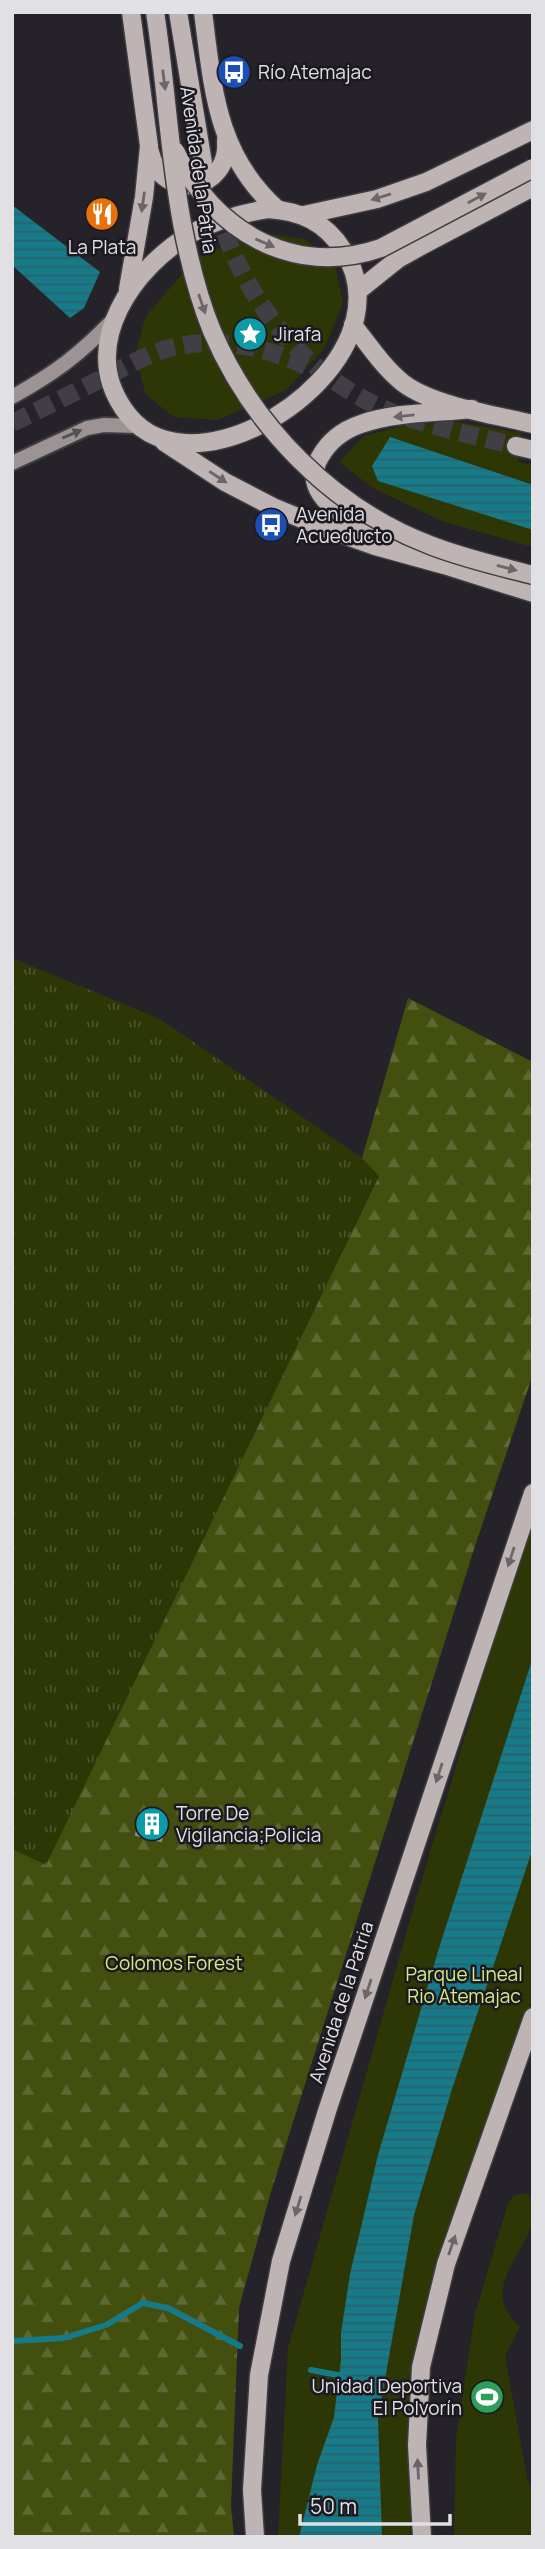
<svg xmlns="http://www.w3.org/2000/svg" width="545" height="2549" viewBox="0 0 545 2549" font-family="Manrope,sans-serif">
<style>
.grass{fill:url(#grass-tufts)}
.forest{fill:url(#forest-firs)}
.green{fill:#2d3706}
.water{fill:url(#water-rules)}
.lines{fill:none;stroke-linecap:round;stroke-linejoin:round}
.stream{stroke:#167a88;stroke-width:6}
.building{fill:url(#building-cross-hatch);stroke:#8f8b94;stroke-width:2}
.primary-tunnel{stroke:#413f45;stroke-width:18;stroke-dasharray:18 9;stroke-linecap:butt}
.secondary-casing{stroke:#3f3d43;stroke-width:18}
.primary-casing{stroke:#3f3d43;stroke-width:21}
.secondary{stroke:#9c9494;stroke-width:14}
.primary{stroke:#bdb4b3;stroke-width:18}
.primary-bridge-casing{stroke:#3f3d43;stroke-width:21;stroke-linecap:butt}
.primary-bridge{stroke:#bdb4b3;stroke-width:18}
.oneway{fill:#6c666a}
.oneway2{fill:#565054}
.labels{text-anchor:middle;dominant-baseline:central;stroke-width:5;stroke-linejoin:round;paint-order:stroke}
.poi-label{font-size:19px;fill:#e1e0e4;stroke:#1c1920;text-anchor:start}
.street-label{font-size:19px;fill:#e1e0e4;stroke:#1c1920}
.park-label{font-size:19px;fill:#d2ed80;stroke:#1c1920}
</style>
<defs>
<pattern id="grass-tufts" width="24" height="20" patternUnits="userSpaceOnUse" patternTransform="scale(1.75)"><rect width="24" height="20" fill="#2d3706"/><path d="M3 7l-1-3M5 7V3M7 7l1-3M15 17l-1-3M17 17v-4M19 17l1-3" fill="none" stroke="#4b542a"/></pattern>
<pattern id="forest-firs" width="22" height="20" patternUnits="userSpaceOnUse" patternTransform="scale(1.75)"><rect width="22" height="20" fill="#424f0f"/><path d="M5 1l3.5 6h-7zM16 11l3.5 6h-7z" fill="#5d6832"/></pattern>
<pattern id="water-rules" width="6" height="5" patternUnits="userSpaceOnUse" patternTransform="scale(1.75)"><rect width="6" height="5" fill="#167a88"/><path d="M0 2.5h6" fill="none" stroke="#2b6169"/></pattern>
<pattern id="building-cross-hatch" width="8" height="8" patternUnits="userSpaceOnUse" patternTransform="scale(1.75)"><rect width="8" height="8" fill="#553676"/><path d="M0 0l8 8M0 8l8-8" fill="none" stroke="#6d5389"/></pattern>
</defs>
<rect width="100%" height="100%" fill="#252329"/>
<path class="grass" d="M12,958L160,1019L362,1158L379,1175L46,1866L12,1849Z"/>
<path class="forest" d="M408,998L533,1062V1374L475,1546L270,2195L239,2308L231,2505L234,2537H12V1849L46,1865L379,1176L362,1158Z"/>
<g class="green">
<path d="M254,232L305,239L335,265L343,303L324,349L286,390L218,420L174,417L146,395L135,355L146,316L195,259Z"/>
<path d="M458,422L521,433L518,462L533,465V547L442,521L373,488L339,462L364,436L405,425Z"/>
<path d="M533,1526V1996L428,2308L410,2410V2537H278L288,2348L418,1892L513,1577Z"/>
<path d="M524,2193L533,2197C533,2205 534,2216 532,2224C519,2263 480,2290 520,2327L505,2356L528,2482L533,2486V2537H454L456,2439L475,2314L508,2203L515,2195Z"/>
</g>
<g class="water">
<path d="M12,205L100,272L84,308L70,318L12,265Z"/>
<path d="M390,437L533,485V530L378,481L372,466Z"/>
<path d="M533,1657V1848L452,2089L414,2215L378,2419L382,2537H299L317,2465L334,2417L341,2360V2333L350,2274L378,2155L439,1948Z"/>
</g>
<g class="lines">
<g class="stream">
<path d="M12,2341L64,2338L106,2325L143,2303L168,2308L240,2346"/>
<path d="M311,2370L343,2376"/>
</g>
</g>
<path class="building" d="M141,1811L167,1817L161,1841L136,1835Z"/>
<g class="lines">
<g class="primary-tunnel">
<path d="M216,207C245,303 309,386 408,418C443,429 480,437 516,446"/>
<path d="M12,423C45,407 77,391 109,375C127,366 144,356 163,350C210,335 267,346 310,368"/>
</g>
<g class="secondary-casing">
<g id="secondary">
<path d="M12,397C55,373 79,355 113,320"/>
<path d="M12,463L87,428L104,425L136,426"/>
</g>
</g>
<g class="primary-casing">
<g id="primary">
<path d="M178,12L203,163"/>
<path d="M203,12C213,89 216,155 278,210"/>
<path d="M150,152C162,204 231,191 226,140"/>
<path d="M268,209C301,211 325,222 343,250C401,339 273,448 185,443C158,441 138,431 123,408C79,343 134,267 192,233C216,220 242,213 268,209Z"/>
<path d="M304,215L377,199L426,182L533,130"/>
<path d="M128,289L144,197L149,146L131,12"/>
<path d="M358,291L398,259L423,245L533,187"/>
<path d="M353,325C369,345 383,367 403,383C433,406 496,415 533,424"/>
<path d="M164,442L225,482L273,507L319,526L375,546L444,565L533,593"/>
<path d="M516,446L533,450"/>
<path d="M404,545C373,531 293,503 320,457C329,441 343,430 361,424C395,412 436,413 472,409"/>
<path d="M255,2537L252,2490L259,2375L281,2261L328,2108L533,1493"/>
<path d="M422,2537L417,2445L421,2367L446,2264L533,2017"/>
</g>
</g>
<use href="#secondary" class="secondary"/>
<use href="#primary" class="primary"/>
<g class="primary-bridge-casing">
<g id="primary-bridge">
<path d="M155,12C166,82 169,154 182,223C189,260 198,297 212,331C253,427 333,508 430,545C463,558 498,566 533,575"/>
<path d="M175,151C214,231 293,278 381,248L533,168"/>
</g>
</g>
<use href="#primary-bridge" class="primary-bridge"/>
</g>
<defs><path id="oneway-solid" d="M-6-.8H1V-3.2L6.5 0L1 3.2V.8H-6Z" transform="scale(1.75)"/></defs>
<g class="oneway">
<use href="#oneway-solid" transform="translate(164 80) rotate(83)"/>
<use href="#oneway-solid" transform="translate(381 197) rotate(163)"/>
<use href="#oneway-solid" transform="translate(477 198) rotate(-28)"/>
<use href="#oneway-solid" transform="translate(143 202) rotate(98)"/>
<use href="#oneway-solid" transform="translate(265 243) rotate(23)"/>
<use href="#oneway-solid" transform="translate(202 304) rotate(71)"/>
<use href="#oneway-solid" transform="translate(404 416) rotate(174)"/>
<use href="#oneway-solid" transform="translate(218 477) rotate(33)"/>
<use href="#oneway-solid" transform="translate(507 568) rotate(14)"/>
<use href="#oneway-solid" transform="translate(511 1557) rotate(108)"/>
<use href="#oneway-solid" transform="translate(439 1773) rotate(108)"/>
<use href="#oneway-solid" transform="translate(368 1989) rotate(108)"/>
<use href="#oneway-solid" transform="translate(298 2206) rotate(107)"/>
<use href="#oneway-solid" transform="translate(452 2245) rotate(-71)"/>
<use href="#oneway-solid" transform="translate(418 2469) rotate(-93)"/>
</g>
<use class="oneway2" href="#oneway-solid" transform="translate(72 434) rotate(-23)"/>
<defs>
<g id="bus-disc" transform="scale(1.75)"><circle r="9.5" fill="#1a4fb4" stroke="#1c1920"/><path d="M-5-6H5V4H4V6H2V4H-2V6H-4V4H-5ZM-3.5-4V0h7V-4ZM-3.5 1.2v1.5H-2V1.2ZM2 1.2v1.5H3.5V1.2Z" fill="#fff"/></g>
<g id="restaurant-disc" transform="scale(1.75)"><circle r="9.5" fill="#e8710a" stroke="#1c1920"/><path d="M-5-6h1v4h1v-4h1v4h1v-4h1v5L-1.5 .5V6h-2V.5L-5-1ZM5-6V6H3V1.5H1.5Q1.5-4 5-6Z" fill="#fff"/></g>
<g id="sight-disc" transform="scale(1.75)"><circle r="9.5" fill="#0f9aa8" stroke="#1c1920"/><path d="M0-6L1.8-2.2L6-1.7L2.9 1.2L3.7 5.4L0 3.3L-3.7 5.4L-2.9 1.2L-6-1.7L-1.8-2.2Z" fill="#fff"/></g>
<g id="building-disc" transform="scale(1.75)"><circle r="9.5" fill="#0f9aa8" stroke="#1c1920"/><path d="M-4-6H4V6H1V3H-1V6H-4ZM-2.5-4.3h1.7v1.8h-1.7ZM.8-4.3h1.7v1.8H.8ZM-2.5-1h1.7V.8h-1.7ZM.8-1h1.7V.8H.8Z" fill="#fff"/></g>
<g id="stadium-disc" transform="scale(1.75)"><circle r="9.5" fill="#2e9e5b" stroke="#1c1920"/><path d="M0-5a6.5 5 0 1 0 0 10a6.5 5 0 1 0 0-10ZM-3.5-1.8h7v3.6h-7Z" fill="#fff"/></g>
</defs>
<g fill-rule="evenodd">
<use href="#bus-disc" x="234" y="72"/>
<use href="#restaurant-disc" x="102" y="214"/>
<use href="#sight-disc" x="250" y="334"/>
<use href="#bus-disc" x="271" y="525"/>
<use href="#building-disc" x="152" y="1824"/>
<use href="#stadium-disc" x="487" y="2397"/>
</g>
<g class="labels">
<g class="poi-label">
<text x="258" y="72">Río Atemajac</text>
<text x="102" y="247" text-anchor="middle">La Plata</text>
<text x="274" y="334">Jirafa</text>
<text x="296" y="514">Avenida<tspan x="296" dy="22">Acueducto</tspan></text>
<text x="176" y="1813">Torre De<tspan x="176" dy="22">Vigilancia;Policia</tspan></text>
<text x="462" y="2386" text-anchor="end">Unidad Deportiva<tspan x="462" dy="22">El Polvorín</tspan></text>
</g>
<g class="street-label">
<text transform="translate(199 170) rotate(82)">Avenida de la Patria</text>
<text transform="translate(341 2002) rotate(-72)">Avenida de la Patria</text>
</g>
<g class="park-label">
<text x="174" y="1963">Colomos Forest</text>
<text x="464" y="1974">Parque Lineal<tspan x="464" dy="22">Rio Atemajac</tspan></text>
</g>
</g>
<rect width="545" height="2549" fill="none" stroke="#e1e0e4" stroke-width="28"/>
<path d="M300 2514v10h150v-10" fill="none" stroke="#e1e0e4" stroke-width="3.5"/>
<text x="310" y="2514" font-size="21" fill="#e1e0e4" stroke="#1c1920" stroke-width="5" paint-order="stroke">50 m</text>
</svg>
